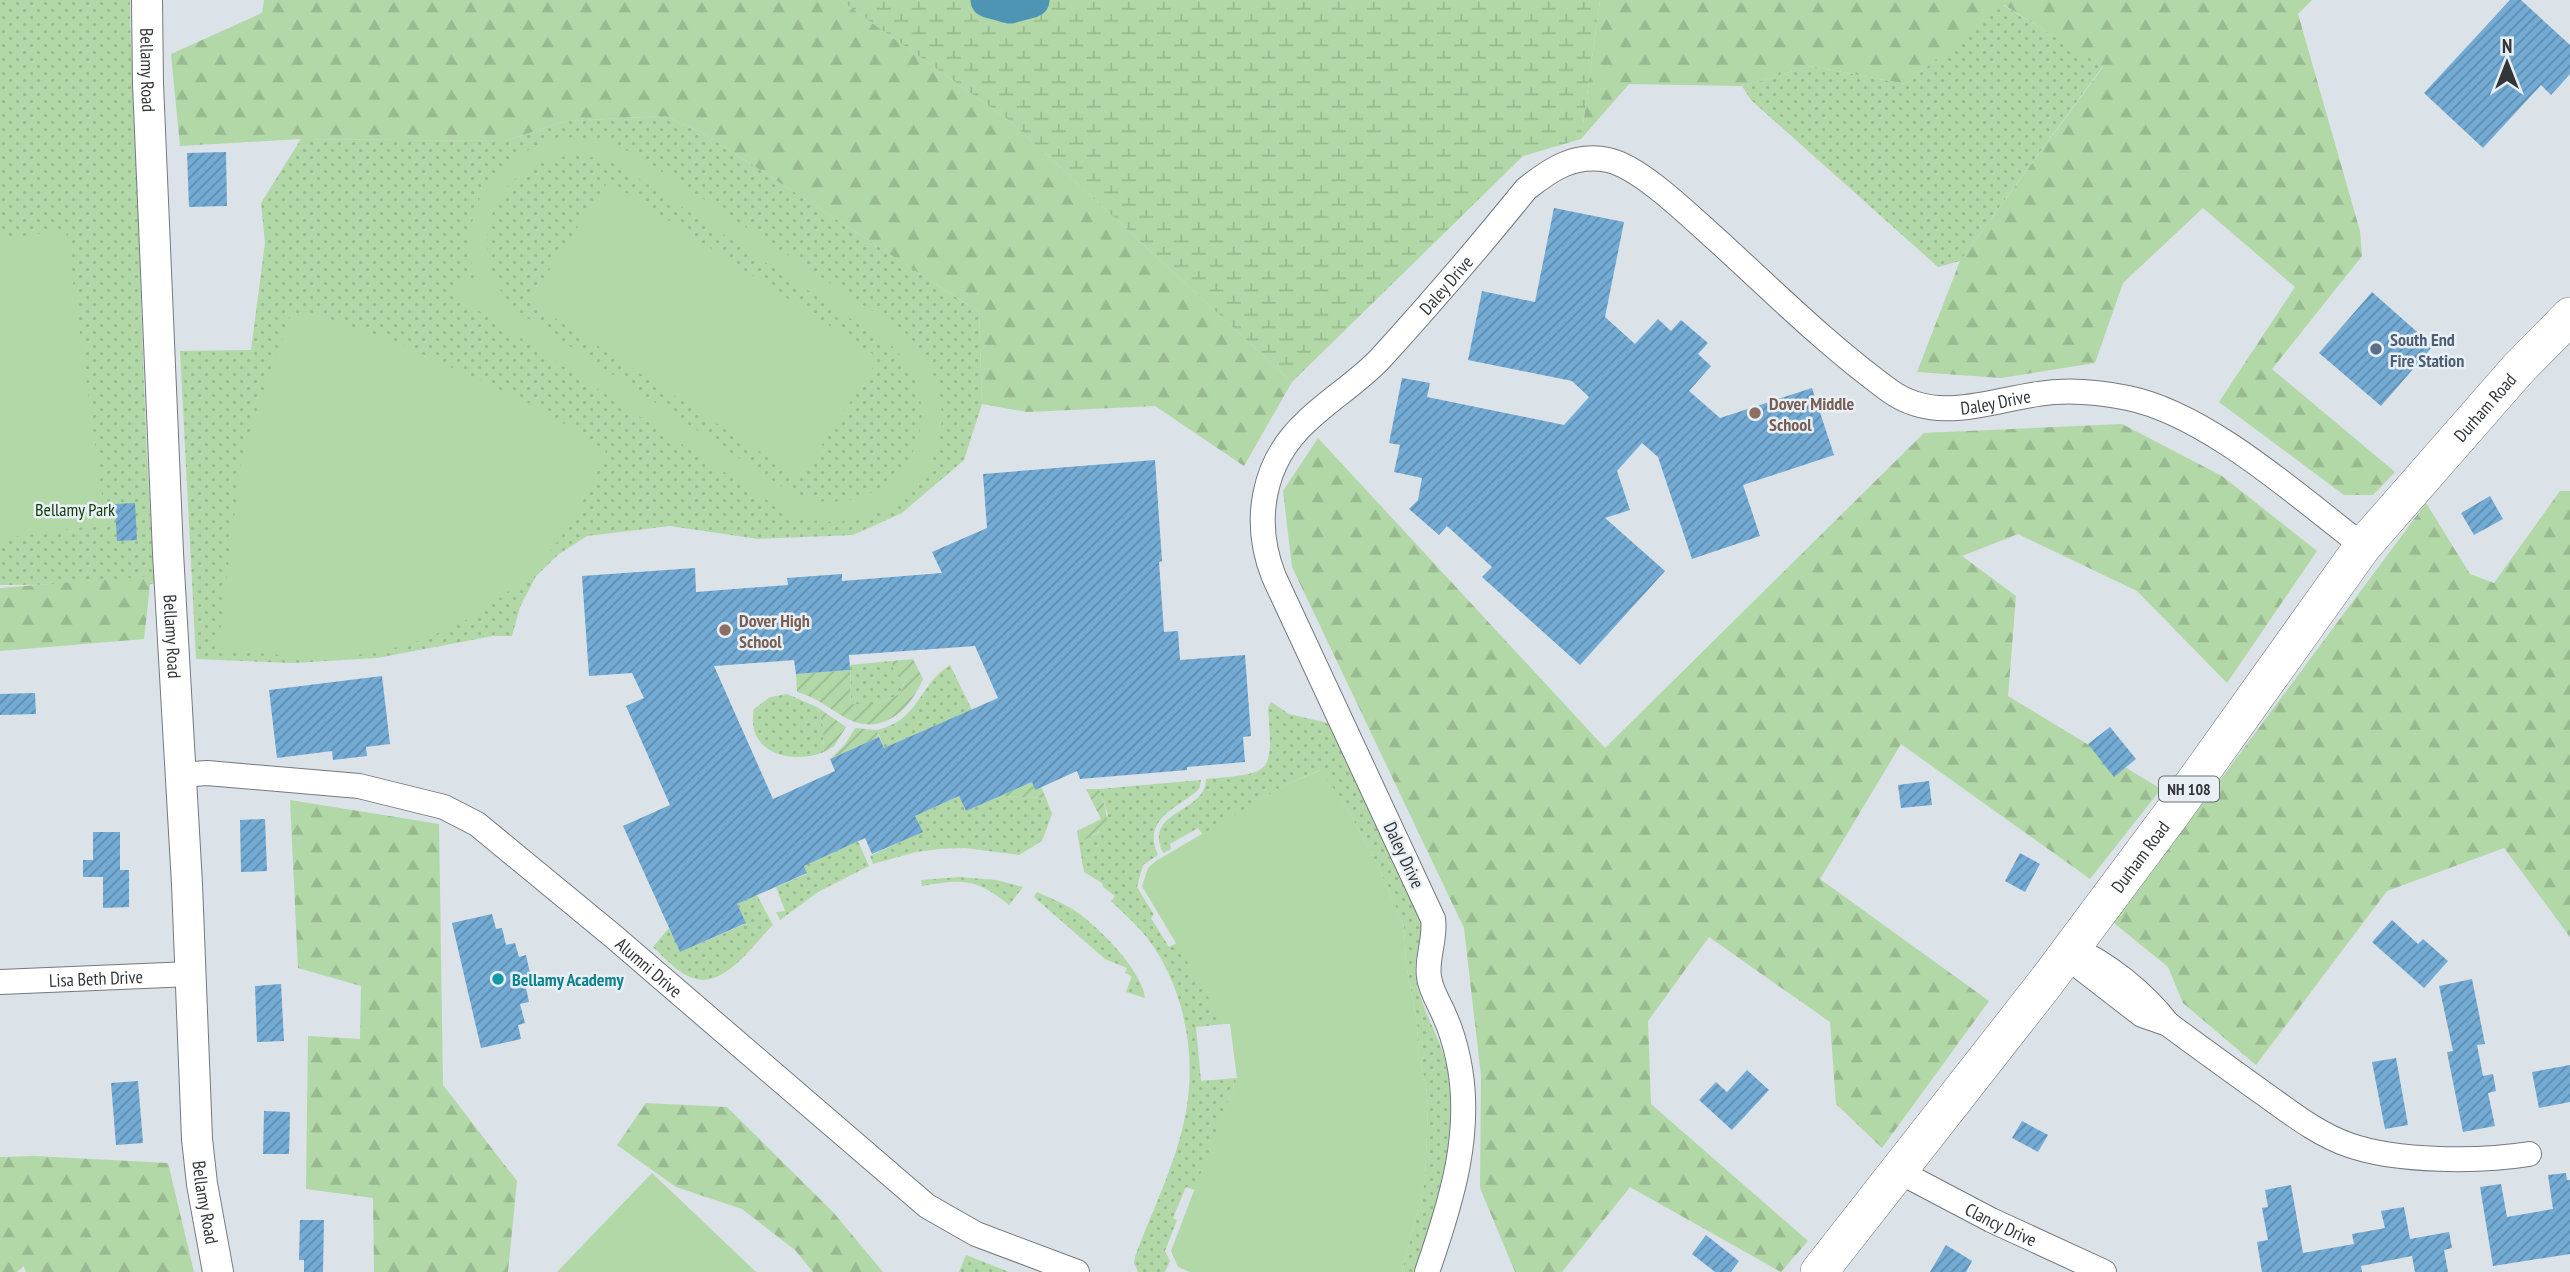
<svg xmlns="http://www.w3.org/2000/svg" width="2570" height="1272" viewBox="0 0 2570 1272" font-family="'PT Sans Narrow',sans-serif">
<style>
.grass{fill:url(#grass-dots)}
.forest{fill:url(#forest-firs)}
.wetland{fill:url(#wetland-marsh)}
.garden{fill:url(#garden-furrows)}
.pitch{fill:#b1d8a6;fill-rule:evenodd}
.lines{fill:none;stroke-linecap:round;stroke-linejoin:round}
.river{stroke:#4d95b3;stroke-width:35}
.building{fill:url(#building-hatch);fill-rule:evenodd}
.minor-casing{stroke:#737a7f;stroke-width:26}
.tertiary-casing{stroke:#737a7f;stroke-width:32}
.primary-casing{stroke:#737a7f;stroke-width:38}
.minor{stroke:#fff;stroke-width:24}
.tertiary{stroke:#fff;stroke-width:30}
.primary{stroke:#fff;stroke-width:37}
.service-dot{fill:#5c6f8a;stroke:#e8eff5;stroke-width:2.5}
.education-dot{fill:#8d6e63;stroke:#e8eff5;stroke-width:2.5}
.culture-dot{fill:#0f9aa8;stroke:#e8eff5;stroke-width:2.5}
.labels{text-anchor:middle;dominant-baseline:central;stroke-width:5;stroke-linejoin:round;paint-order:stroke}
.shield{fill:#e8eff5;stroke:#696e71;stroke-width:2}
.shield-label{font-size:16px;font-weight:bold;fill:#333638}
.street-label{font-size:18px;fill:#333638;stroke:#e8eff5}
.service-label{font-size:18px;font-weight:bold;fill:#4e5e75;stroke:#e8eff5;text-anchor:start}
.education-label{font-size:18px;font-weight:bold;fill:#785e54;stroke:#e8eff5;text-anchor:start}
.park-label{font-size:18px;fill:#133b05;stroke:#e8eff5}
.culture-label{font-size:18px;font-weight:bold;fill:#0d838f;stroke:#e8eff5;text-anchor:start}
</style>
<defs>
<pattern id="grass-dots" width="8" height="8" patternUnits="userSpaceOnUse" patternTransform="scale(1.75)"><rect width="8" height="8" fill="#b1d8a6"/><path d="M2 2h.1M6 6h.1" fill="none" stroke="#99ba90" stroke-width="1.8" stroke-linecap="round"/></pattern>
<pattern id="forest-firs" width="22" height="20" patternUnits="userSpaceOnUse" patternTransform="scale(1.75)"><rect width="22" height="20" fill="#b1d8a6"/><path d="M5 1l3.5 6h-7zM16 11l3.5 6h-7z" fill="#99ba90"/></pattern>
<pattern id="wetland-marsh" width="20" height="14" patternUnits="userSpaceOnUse" patternTransform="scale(1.75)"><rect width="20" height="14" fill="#b1d8a6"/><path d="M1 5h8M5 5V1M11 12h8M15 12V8" fill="none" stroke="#99ba90"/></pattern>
<pattern id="garden-furrows" width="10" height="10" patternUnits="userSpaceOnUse" patternTransform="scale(1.75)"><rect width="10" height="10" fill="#b1d8a6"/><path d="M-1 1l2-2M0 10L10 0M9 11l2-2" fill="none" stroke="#99ba90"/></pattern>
<pattern id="building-hatch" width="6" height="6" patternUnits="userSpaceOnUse" patternTransform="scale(1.75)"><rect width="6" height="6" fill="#73abd5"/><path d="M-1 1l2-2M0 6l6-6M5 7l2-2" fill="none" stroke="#5f8cae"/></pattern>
</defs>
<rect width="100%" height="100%" fill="#dbe2e8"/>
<g class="grass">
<path d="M0,0H130C130,52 135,102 137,154C141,297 144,440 155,584L0,585Z"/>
<path d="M2003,5L2103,66L1960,261L1938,267L1751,100L1742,86L1810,66L1906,84Z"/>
<path d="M665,116L703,133L979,312L982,404L964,460L902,513L853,535L758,539L670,526L587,536L559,554L536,576L520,607L512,636H493L377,658L293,663L196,659L180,351L251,350L265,243L261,203L301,139L505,141L566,121Z"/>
<path d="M891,661L895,672L906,679L900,694L877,704L851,705L850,665Z"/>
<path d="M950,665L972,710L884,748L877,730C920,720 918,685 950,665Z"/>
<path d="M787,694L817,707L823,726L824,752C791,765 745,753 754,709L770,697Z"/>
<path d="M1271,702L1289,714L1328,723L1422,921V938L1419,941C1417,953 1414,966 1416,978C1420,1008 1439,1034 1446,1064C1461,1133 1436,1207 1414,1272H1402L1425,1182L1428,1107L1426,1087L1419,1054L1417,1022L1406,963L1404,926L1378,866L1348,810L1320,770L1287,784L1203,835L1198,828L1170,844L1171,849L1163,853C1142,810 1207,813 1206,779C1273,773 1273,775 1268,708Z"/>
<path d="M1201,780L1200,787L1196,792C1171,811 1143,821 1158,855L1143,865L1137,887L1154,915L1151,918L1169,947L1177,943L1224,1024L1196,1027L1201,1081L1237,1078L1195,1190L1186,1187L1173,1218L1177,1220L1165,1251L1170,1261L1165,1272H1138L1134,1263L1135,1257C1153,1208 1179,1158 1187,1106C1195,1054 1185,997 1157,952C1145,932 1128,917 1111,901L1115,896L1103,887L1102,883L1084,872L1079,843L1099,832L1108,814L1099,789Z"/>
<path d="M959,796L966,811L1000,796L1046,798L1052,814L1042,841L1019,855L965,848L938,849L916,852L873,864L870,856L922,832L915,816Z"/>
<path d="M858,841L869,866L818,892L780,920L776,912L785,911L776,887L807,874L804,866Z"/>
<path d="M959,877L996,880L1023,887L1009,905C976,878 962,879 922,886L921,880Z"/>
<path d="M1037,892C1050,898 1065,904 1077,912C1099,928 1142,970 1145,998L1126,992L1132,976L1125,973L1127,968L1105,959L1034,897Z"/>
<path d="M757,895L773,925C751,946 722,993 688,976C675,970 664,957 653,947L669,928L680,952L745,924L737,904Z"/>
<path d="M966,1255L1009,1272H959Z"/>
</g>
<g class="forest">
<path d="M264,0H840L1010,121L1292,382L1244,466L1155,406L1027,412L982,404L979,312L703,133L665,116L566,121L505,141L301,139L180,146L171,54L262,13Z"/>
<path d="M1600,0H2312L2298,14L2360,231L2362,256L2272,369L2395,472L2373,495H2344L2219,402L2295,287L2203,208L2123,283L2095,363L2001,378L1917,372L1960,261L2103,67L2004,5L1906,84L1810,66L1742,86L1629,84L1581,139Z"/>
<path d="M2122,424L2222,476L2317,551L2227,683L2137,591L2018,534L1962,556L2016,596L2008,696L2161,789L2090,879L1901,744L1820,879L1989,1001L1882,1148L1836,1104L1830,1022L1709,937L1648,1021L1651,1104L1808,1241L1781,1272L1630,1187L1562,1272H1515L1480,1188L1481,1076L1464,928L1292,567L1283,491L1318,438L1605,748L1924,433Z"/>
<path d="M2560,491H2570V937L2504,848L2387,891L2256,1065L2183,1003L2168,967L2114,923L2426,503L2470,574L2494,583Z"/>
<path d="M151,576L144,639L0,651V588Z"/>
<path d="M290,800L439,824L443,1085L517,1181L508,1272H374L373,1198L306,1189L308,1036L360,1039L361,986L298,968Z"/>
<path d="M646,1103L727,1107L833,1212L883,1272H813L795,1250L742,1209L676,1187L617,1145Z"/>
<path d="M35,1156L168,1163L194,1272H26L24,1266L17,1272H0V1157Z"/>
</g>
<path class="wetland" d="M840,0H1600L1581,139L1523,156L1292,382L1010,121Z"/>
<g class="garden">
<path d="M913,659L923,679C909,711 882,737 846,718C829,709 817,697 797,692L796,674L850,670L851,704H877L900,694L906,680L895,672L891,661Z"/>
<path d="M817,707L846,727L834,746L824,752L823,726Z"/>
<path d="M855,728L877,730L879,737L830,759L845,744Z"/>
<path d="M1032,782L1035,790L1041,787L1046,798L1000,796Z"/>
<path d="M1086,789H1099C1111,824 1112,825 1079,843L1077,831L1101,819Z"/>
</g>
<g class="pitch">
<path d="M572,137L606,141L637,155L907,334C993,428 907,555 788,514L453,294L464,278L476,285C454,209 494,148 572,137ZM581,155L612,162L626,170L893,347C964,423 892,529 795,495L515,310C458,246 494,157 581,155Z"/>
<path d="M608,181L879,358L800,478L529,301Z"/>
<path d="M66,230L106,524L0,539V239Z"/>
<path d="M307,311L398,343L542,409L606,451C595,477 584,503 568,527C515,606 424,655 329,657C292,658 255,652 218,648L241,460L290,317Z"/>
<path d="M1321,770L1348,810L1378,866L1404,926L1406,963L1417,1022L1419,1054L1426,1087L1428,1107L1425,1182L1402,1272H1190L1178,1267L1171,1251L1237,1078L1230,1024H1224L1142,886L1148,868L1156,861L1287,784Z"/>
<path d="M652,1173L756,1272H557Z"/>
</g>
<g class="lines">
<path class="river" d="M988,0L1010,6L1032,0"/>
</g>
<g class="building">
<path d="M2510,0H2521L2570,45V74L2551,95L2541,85L2483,148L2424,93Z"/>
<path d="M226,152L227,206L189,207L187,153Z"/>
<path d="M1554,208L1624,222L1605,317L1635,344L1658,319L1671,331L1681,320L1708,343L1698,354L1711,366L1689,391L1720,418L1812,388L1834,455L1743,485L1760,536L1692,559L1658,457L1642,443L1617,471L1630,510L1605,518L1665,571L1580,665L1482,577L1492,567L1447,526L1439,535L1409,509L1418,500L1422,478L1394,472L1400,445L1389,443L1402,378L1430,383L1427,397L1564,425L1589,397L1572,381L1468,360L1482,291L1535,302Z"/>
<path d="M2372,292L2433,346L2381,406L2319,353Z"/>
<path d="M1155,460L1162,561L1159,562L1164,632L1178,631L1180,660L1245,655L1251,736L1243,737L1245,762L1187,767V770L1080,779L1077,771L1035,790L1032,782L966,811L959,796L915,816L923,832L872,854L865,838L804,866L807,873L737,904L746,923L680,952L623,826L670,805L626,706L644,698L632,673L589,676L582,576L695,568L696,592L788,585L787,578L842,574V581L942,573L932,552L987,528L983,474ZM975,646L998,698L884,748L879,737L830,759L835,771L773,799L714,666L794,660L796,674L850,670L849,655Z"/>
<path d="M2490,496L2503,519L2474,535L2461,513Z"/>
<path d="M135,503L137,540L117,541L115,504Z"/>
<path d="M382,676L390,744L366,747L367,756L333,760L332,751L277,758L269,690Z"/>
<path d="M35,693L36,714L0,715V694Z"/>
<path d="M2110,727L2136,759L2114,777L2088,744Z"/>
<path d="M1929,781L1932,805L1901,808L1898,785Z"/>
<path d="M265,819L267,871L241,872L240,820Z"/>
<path d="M93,832H120V870H129V907L103,908V877H83V860H93Z"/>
<path d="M2020,853L2040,864L2025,892L2005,881Z"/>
<path d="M492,914L496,929L502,928L506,945L515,943L519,957L526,955L533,987L526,988L529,1002L520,1004L525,1023L518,1025L521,1039L481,1048L452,923Z"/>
<path d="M2392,920L2418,944L2423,939L2448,961L2424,988L2372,942Z"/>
<path d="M2472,979L2485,1044L2477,1045L2483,1076L2493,1074L2496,1091L2488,1093L2495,1126L2463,1132L2447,1052L2453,1051L2439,986Z"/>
<path d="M281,984L284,1041L257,1042L255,986Z"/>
<path d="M2396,1058L2408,1125L2385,1129L2372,1062Z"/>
<path d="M2570,1065V1102L2539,1108L2532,1072Z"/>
<path d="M1747,1070L1769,1090L1732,1130L1699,1100L1716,1082L1727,1092Z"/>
<path d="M138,1081L143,1143L116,1145L111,1083Z"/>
<path d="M264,1111L290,1112L289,1154H263Z"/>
<path d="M2022,1121L2048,1135L2038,1152L2012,1138Z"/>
<path d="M2566,1173L2567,1180H2570V1254L2493,1266L2480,1187L2501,1184L2507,1217L2553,1209L2548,1175Z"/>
<path d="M2291,1185L2303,1253L2354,1244L2352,1234L2385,1228L2381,1211L2404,1207L2410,1239L2449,1232L2452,1248L2444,1250L2448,1272H2415L2412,1256L2361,1266L2362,1272H2262L2257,1242L2268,1240L2262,1208L2268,1207L2265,1190Z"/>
<path d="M300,1220H324L323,1272H304V1260H299Z"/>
<path d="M1706,1235L1739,1261L1731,1272H1715L1692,1254Z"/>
<path d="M1946,1245L1972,1261L1966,1272H1930Z"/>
</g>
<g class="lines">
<g class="minor-casing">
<g id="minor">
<path id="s1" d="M180,775L207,773L359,786L444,807L477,824L613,936L927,1206L976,1234L1077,1272"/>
<path d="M2072,948C2107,963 2144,993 2168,1024L2142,1015L2080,967Z"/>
<path id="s2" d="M0,982L191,974"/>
<path d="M2168,1024C2199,1047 2231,1070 2263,1093C2290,1112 2317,1134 2349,1145C2397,1162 2480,1162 2529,1154"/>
<path id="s3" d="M1898,1171L1991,1220L2104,1272"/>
<path id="s4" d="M1427,1272C1451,1203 1474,1131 1458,1058C1455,1044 1451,1030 1445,1017C1440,1004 1431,992 1429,977C1426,958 1436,939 1433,919L1274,577C1252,522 1262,462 1307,421C1330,399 1358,382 1380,359C1430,304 1480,246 1526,189C1551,169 1575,153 1608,160C1641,167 1692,218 1718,241C1774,292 1829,347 1890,391C1936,424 1988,401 2038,394C2068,389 2098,392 2128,398C2207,414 2299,497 2363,546"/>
</g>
</g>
<g class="tertiary-casing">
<g id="tertiary">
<path id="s5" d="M147,0L148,84L168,553L187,884L197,1139L202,1184L218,1272"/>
</g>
</g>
<g class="primary-casing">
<g id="primary">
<path id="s6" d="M1819,1272L2047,981L2173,812L2363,546L2518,369L2570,316"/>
</g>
</g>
<use href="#minor" class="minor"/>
<use href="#tertiary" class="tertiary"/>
<use href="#primary" class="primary"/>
</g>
<circle class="service-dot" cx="2376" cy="349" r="7"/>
<g class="education-dot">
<circle cx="1755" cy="413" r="7"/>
<circle cx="725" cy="630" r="7"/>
</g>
<circle class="culture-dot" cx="498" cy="979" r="7"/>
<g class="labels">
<rect class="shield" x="2159" y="776.5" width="60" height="25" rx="5"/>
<g class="shield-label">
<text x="2189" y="789">NH 108</text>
</g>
<g class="street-label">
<text stroke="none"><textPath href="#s5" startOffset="70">Bellamy Road</textPath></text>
<text stroke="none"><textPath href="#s4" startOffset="1106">Daley Drive</textPath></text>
<text stroke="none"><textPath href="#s4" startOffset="1797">Daley Drive</textPath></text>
<text stroke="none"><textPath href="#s6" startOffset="1092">Durham Road</textPath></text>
<text stroke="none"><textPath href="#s5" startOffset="637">Bellamy Road</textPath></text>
<text transform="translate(1404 855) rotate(65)">Daley Drive</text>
<text stroke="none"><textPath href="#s6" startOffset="525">Durham Road</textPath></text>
<text stroke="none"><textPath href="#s1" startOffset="528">Alumni Drive</textPath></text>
<text stroke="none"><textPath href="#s2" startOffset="96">Lisa Beth Drive</textPath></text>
<text stroke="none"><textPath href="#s5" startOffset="1204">Bellamy Road</textPath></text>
<text stroke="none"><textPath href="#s3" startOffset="116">Clancy Drive</textPath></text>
</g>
<g class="service-label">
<text x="2390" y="339">South End<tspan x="2390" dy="21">Fire Station</tspan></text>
</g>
<g class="education-label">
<text x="1769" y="403">Dover Middle<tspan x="1769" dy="21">School</tspan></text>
<text x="739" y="620">Dover High<tspan x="739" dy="21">School</tspan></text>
</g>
<g class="park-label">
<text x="75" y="509">Bellamy Park</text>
</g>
<g class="culture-label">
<text x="512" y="979">Bellamy Academy</text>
</g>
</g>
<g transform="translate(2507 63)" stroke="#e8eff5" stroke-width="5" paint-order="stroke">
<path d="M0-5L12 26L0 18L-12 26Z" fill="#333638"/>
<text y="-10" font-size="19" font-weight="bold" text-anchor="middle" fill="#333638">N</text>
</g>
</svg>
